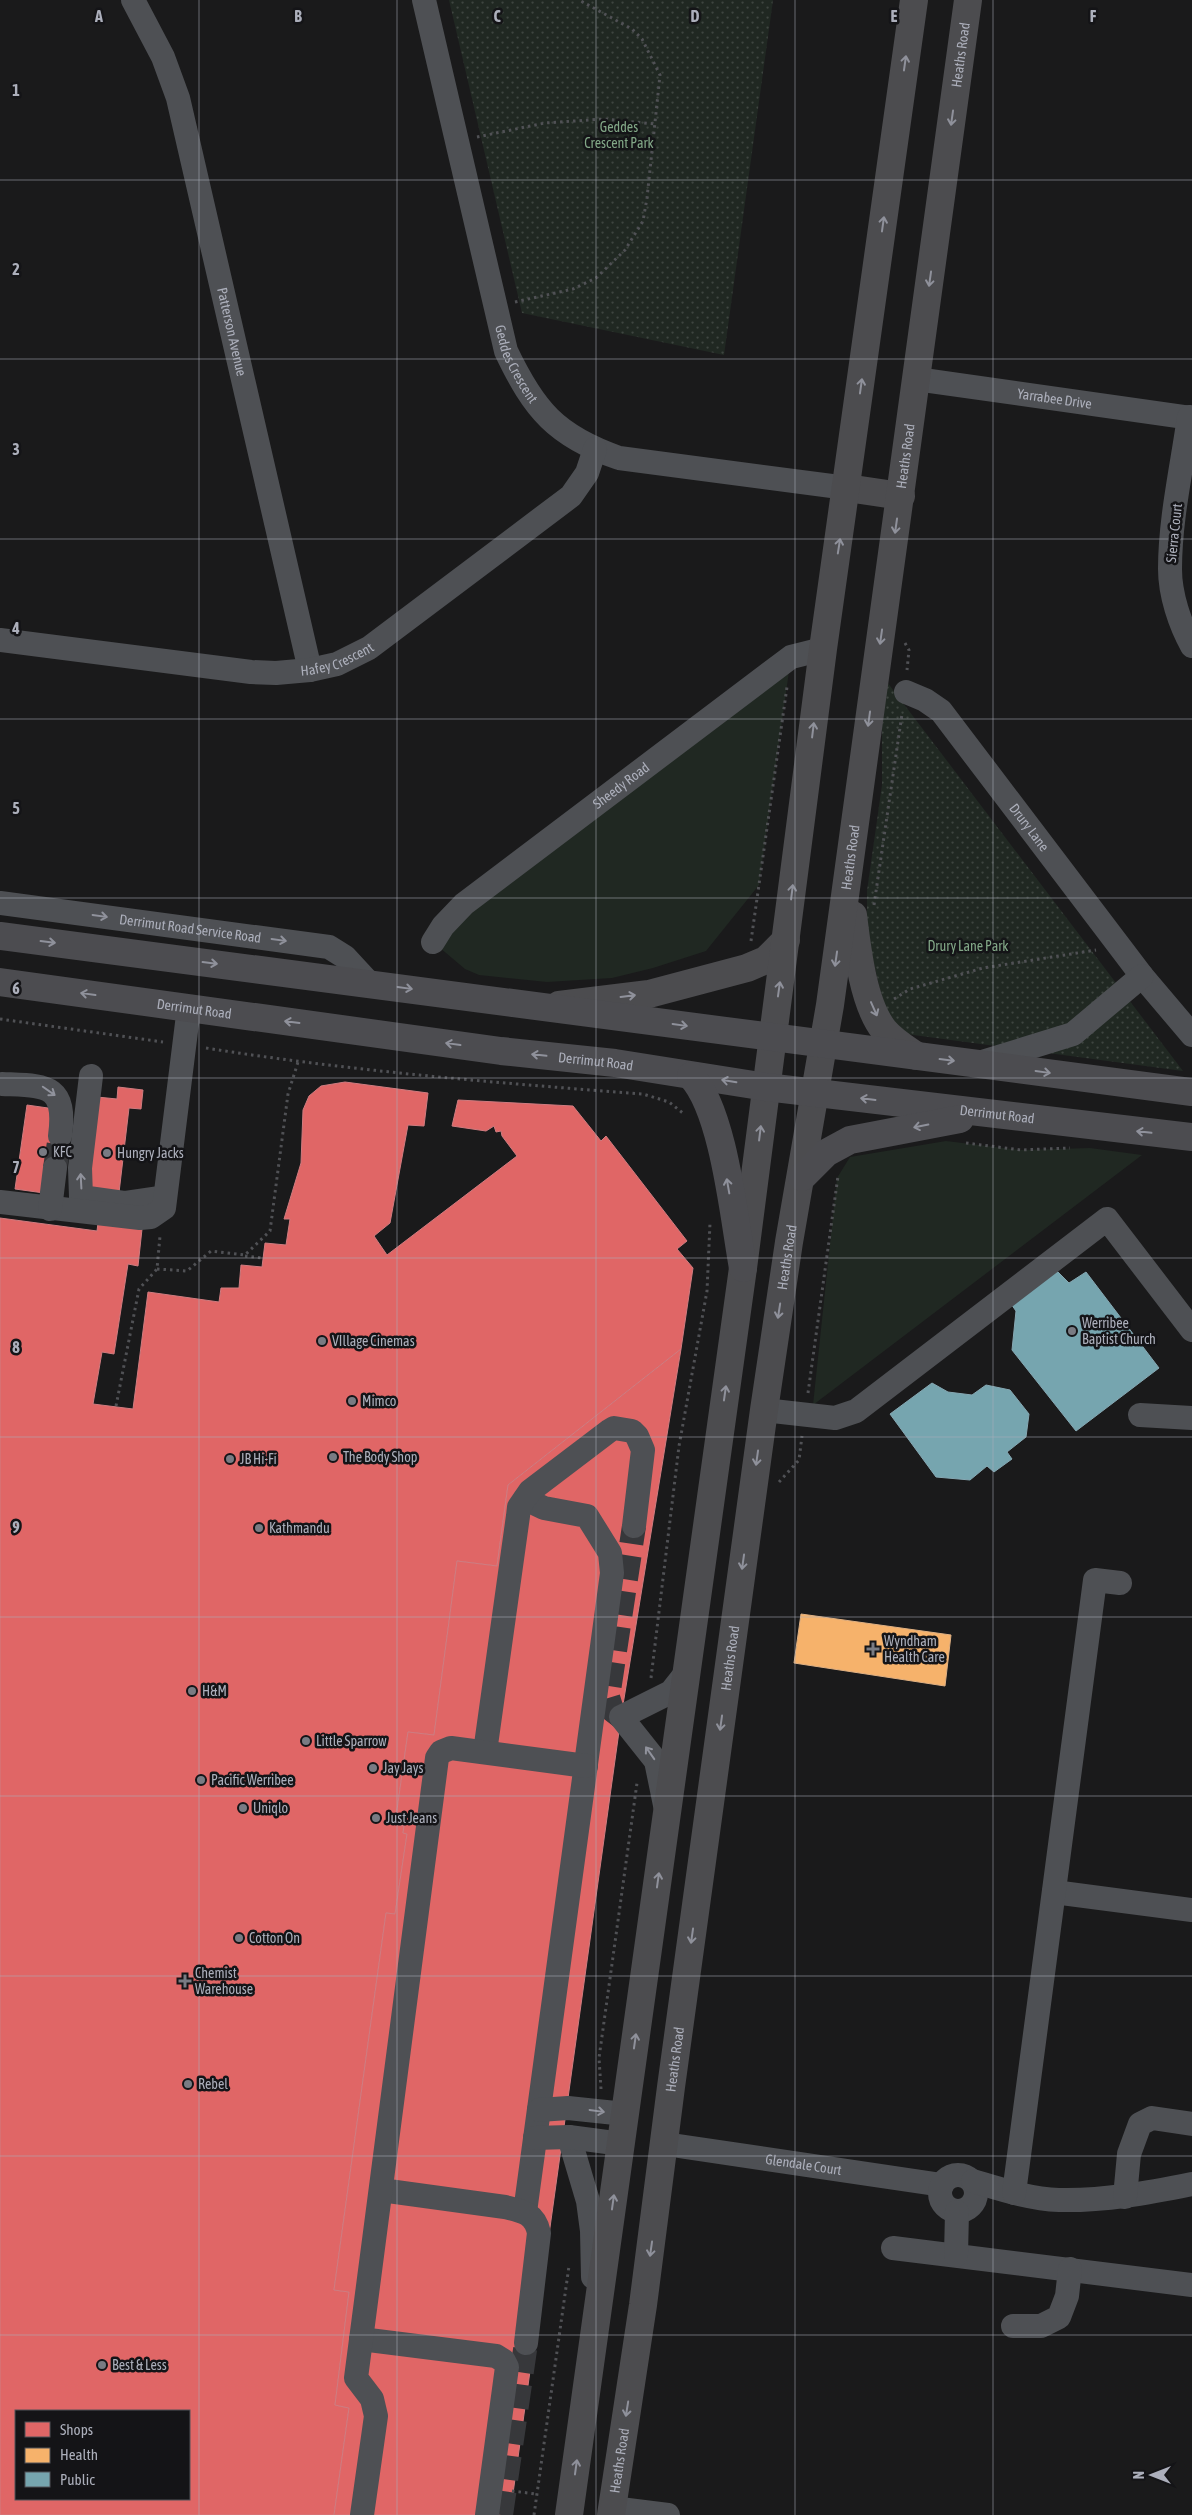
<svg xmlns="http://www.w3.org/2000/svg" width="1192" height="2515" viewBox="0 0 1192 2515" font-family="'Asap Condensed',sans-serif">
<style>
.green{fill:#202822}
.park{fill:url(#park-dots)}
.shops{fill:#e06666;stroke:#d07c80;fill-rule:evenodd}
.health{fill:#f6b26b;stroke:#e0b183}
.public{fill:#76a5af;stroke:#86a8b3}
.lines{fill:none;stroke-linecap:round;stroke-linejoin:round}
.minor-tunnel{stroke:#37383b;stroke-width:24;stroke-dasharray:24 12;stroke-linecap:butt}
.path{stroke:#505155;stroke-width:3;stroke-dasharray:2.5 4;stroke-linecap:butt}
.minor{stroke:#4e5054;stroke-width:24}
.major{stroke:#4c4c4f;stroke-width:28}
.highway{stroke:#4c4c50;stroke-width:28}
.oneway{stroke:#8f919b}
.oneway2{stroke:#90929c}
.grid{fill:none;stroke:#acafbb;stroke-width:1;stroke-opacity:0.55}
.poi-dot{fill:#797b83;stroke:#141417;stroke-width:2}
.labels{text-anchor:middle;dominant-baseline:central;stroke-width:5;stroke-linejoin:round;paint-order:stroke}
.street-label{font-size:14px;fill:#acafbb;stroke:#141417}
.park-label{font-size:14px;fill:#82a787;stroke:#141417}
.poi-label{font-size:14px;fill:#acafbb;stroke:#141417;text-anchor:start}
.grid-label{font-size:16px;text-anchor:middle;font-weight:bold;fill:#acafbb;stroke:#141417;stroke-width:5;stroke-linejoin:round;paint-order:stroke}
</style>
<defs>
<pattern id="park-dots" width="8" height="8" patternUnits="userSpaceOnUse" patternTransform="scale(1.25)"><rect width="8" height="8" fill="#202822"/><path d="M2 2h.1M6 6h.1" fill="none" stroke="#3e4540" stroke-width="1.8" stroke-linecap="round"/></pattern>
</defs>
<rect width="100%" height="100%" fill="#1a1a1b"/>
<g class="green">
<path d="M791,657L759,885L706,951L653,968L612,978L547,982L479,975L465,969L433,942Z"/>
<path d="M946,1141L1021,1150L1090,1148L1142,1155L813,1405L837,1178L850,1157Z"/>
</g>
<g class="park">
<path d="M449,0H773L724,355L522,313Z"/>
<path d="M887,682L1183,1071L906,1034L886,1015L867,934V891L882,785V714Z"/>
</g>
<g class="shops">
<path d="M345,1082L428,1093L424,1126L408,1125L390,1223L374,1236L387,1255L517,1156L502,1136L501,1131L496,1132L494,1126L486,1131L452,1126L458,1100L573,1106L601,1141L606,1136L687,1241L677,1249L693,1268L681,1349L508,1485L497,1566L457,1561L434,1735L408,1732L395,1824L404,1826L403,1833L407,1834L395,1914L386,1913L334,2290L349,2292L335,2405L349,2408L334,2515H0V1218L97,1231L98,1223L142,1229L138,1266L128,1264L114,1354L102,1352L93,1404L133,1409L148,1292L219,1302L221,1288H239L241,1265L262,1267L265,1243L286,1245L290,1219H284L301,1163L303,1110L309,1096L321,1086ZM16,2411H189V2499H16Z"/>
<path d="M118,1087L143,1090L141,1109L129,1108L118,1201L86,1198L97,1097L117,1099Z"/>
<path d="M27,1105L55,1109L67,1138L63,1169L44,1193L15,1189Z"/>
<path d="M681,1349L621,1717L510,2515H334L349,2408L335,2405L349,2292L334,2290L386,1913L395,1914L407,1834L403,1833L404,1826L395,1824L408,1732L434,1735L457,1561L497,1566L508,1485Z"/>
</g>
<path class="health" d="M801,1614L951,1635L945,1686L794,1663Z"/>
<g class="public">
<path d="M1052,1266L1069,1283L1086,1272L1159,1368L1076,1431L1012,1350L1016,1311L1009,1301Z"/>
<path d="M932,1383L948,1392L972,1395L986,1385L1010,1390L1029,1414L1026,1437L1007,1452L1012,1459L994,1472L987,1466L970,1480L936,1477L890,1414Z"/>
</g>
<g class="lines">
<g class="minor-tunnel">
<path d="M55,1168L60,1136"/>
<path d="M621,1717L612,1710L608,1697L634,1526"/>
<path d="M501,2515L526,2343"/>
</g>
<g class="path">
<path d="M604,119L607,144"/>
<path d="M477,137L545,123L604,119L655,124"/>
<path d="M515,302L573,289L596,278L625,250L643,221L647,198L660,75L642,39L632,29L579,0"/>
<path d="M905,643L909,650L907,670"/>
<path d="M874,905L902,714"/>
<path d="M751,941L787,687"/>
<path d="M894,999L910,989L983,968L1096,950"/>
<path d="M0,1019L163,1042"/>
<path d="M206,1048C351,1071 497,1083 643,1094L669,1102L684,1114"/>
<path d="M966,1143L1021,1150L1070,1148"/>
<path d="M245,1256L263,1258"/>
<path d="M157,1269L187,1271L211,1251L245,1255L270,1231L288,1094L298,1062"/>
<path d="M808,1393L838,1176"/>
<path d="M116,1406L139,1289L157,1269L160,1236"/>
<path d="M779,1482L799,1460L802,1436"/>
<path d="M651,1678L679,1446L707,1291L710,1223"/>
<path d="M601,2089L599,2058L637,1783"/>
<path d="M512,2491L536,2494"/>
<path d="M534,2515L569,2266"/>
</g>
<g class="minor">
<path id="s1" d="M133,0L163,57L178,98L310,670"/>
<path id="s2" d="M424,0L506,351C534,410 556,436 619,458L847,488"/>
<path id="s3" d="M916,379L1192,418"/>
<path d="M1189,417C1182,467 1170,519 1170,569C1170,595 1180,624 1192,646"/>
<path id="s4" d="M0,640L251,672L276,673L310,670L337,664L369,648L571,496L587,473L595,449"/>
<path id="s5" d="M906,692L925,700L941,711L1142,976L1192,1035"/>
<path id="s6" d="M0,903L329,947L345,957L369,983"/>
<path id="s7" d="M433,942L443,926L464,904L791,657L823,649"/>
<path d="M979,1063L1073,1034L1142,976"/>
<path d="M91,1076L80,1168L81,1197L124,1203L165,1197"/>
<path d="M2,1084C45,1086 67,1083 60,1136"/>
<path d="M0,1202L140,1218L151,1217L164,1208L189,1007"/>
<path d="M50,1209L55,1168"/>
<path d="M764,1410L835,1418L856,1411L1107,1219L1192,1330"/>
<path d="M1140,1415L1192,1418"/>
<path d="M525,1499L544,1508L587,1516L610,1553L612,1573L525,2212"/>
<path d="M485,1752L518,1516L519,1507L530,1491L609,1431L614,1428L632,1431L637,1436L643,1450L634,1526"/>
<path d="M665,1805L656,1761L621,1717L671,1692L686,1673"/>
<path d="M1054,1892L1192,1910"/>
<path d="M539,2110L568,2108L625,2114"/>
<path d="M569,2137L588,2201L592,2231L593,2277"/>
<path d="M535,2138L569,2137L622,2144"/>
<path id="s8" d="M665,2144L942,2185"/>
<circle cx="958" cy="2193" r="18"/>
<path d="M973,2181C1000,2189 1030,2199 1059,2200C1104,2201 1148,2193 1192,2184"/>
<path d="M381,2190L505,2207C522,2211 535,2213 539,2233L526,2343"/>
<path d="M1014,2193L1095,1580L1120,1583"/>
<path d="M1125,2197L1129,2154L1140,2124L1152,2118L1192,2124"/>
<path d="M893,2248L1192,2285"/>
<path d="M956,2255L957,2212"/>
<path d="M1013,2326H1041L1059,2317L1067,2296L1070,2269"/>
<path d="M361,2339L496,2356L504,2361L507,2367L487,2515"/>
<path d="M612,2508L668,2515"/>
<path d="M362,2515L376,2416L372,2399L356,2378L437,1758L441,1752L451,1748L586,1766"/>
</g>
<g class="major">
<path d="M847,488L901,496"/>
<path d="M853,915C857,948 863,1004 884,1030C893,1041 905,1048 917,1056"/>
<path d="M559,1005L649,994L747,968L766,960L786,940"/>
<path d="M569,2515L743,1268L823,649L914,0"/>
<path id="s9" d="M611,2515L643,2305L671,2087L764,1410L789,1242L830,1005L968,0"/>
</g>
<g class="highway">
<path d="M0,936L1192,1092"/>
<path id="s10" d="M0,982L501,1051L615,1063L766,1087L1192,1137"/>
<path d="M691,1076C724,1111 734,1219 743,1268"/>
<path d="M802,1177L826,1153L850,1140L960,1119"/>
</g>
</g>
<defs><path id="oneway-shaft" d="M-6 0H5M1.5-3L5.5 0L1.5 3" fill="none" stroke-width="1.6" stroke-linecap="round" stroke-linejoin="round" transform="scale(1.25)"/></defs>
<g class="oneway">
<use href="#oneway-shaft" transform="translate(905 63) rotate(-82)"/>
<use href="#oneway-shaft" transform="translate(952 118) rotate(98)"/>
<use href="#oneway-shaft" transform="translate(883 224) rotate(-82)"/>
<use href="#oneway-shaft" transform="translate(930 279) rotate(98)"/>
<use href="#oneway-shaft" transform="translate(861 386) rotate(-82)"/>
<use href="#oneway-shaft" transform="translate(896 526) rotate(98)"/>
<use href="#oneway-shaft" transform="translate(839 546) rotate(-81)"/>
<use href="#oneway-shaft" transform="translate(881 637) rotate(98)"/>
<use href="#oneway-shaft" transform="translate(869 719) rotate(98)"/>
<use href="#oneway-shaft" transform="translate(813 730) rotate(-83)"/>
<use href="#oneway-shaft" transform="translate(792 892) rotate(-83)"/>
<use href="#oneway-shaft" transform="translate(48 942) rotate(7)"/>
<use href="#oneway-shaft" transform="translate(836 959) rotate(98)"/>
<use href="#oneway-shaft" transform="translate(210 963) rotate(7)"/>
<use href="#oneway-shaft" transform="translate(405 988) rotate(8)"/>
<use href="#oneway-shaft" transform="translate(779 989) rotate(-82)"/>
<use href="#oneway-shaft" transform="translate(88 994) rotate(-172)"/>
<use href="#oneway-shaft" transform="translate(628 996) rotate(-7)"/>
<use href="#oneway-shaft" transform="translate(874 1009) rotate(66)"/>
<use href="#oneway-shaft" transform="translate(292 1022) rotate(-173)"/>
<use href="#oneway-shaft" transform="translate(680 1025) rotate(8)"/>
<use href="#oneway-shaft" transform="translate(453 1044) rotate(-172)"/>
<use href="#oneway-shaft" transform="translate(539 1055) rotate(-174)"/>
<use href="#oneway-shaft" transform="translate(947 1060) rotate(7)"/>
<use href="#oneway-shaft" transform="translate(1043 1072) rotate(8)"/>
<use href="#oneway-shaft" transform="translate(729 1081) rotate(-171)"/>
<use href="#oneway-shaft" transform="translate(868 1099) rotate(-173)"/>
<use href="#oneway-shaft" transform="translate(921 1126) rotate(169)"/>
<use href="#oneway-shaft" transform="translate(1144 1132) rotate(-174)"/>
<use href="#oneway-shaft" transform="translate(760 1133) rotate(-83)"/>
<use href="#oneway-shaft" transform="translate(728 1186) rotate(-100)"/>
<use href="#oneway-shaft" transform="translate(779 1311) rotate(99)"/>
<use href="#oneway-shaft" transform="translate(725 1393) rotate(-82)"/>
<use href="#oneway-shaft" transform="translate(757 1458) rotate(98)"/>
<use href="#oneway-shaft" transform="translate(743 1562) rotate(98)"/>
<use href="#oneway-shaft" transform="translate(721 1723) rotate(98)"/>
<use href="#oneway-shaft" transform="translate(658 1880) rotate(-82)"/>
<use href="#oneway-shaft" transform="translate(692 1936) rotate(98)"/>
<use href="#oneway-shaft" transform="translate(635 2041) rotate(-82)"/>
<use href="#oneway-shaft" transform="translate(613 2202) rotate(-82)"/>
<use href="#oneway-shaft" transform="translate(651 2249) rotate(98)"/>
<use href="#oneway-shaft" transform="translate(627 2409) rotate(99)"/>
<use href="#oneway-shaft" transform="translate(576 2467) rotate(-82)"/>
</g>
<g class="oneway2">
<use href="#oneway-shaft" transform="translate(100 916) rotate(8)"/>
<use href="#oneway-shaft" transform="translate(279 940) rotate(8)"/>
<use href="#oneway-shaft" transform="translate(49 1091) rotate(35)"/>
<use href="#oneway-shaft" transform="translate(81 1181) rotate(-93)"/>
<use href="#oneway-shaft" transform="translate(650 1753) rotate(-125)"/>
<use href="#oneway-shaft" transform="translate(597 2111) rotate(8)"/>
</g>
<path class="grid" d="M199,0V2515M397,0V2515M596,0V2515M795,0V2515M993,0V2515M0,180H1192M0,359H1192M0,539H1192M0,719H1192M0,898H1192M0,1078H1192M0,1258H1192M0,1437H1192M0,1617H1192M0,1796H1192M0,1976H1192M0,2156H1192M0,2335H1192"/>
<g class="poi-dot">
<circle cx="43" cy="1152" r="5"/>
<circle cx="107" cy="1153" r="5"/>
<circle cx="1072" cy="1331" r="5"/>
<circle cx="322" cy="1341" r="5"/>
<circle cx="352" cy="1401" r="5"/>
<circle cx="333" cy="1457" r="5"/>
<circle cx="230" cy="1459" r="5"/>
<circle cx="259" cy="1528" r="5"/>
<path d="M870.5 1641.5h5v5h5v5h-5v5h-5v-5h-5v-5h5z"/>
<circle cx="192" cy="1691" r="5"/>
<circle cx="306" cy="1741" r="5"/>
<circle cx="373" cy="1768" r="5"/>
<circle cx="201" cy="1780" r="5"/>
<circle cx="243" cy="1808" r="5"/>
<circle cx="376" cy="1818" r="5"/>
<circle cx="239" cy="1938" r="5"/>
<path d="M182.5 1973.5h5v5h5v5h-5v5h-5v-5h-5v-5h5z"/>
<circle cx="188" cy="2084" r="5"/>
<circle cx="102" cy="2365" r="5"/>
</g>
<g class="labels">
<g class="street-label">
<text stroke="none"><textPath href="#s9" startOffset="2485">Heaths Road</textPath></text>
<text stroke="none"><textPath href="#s1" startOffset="348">Patterson Avenue</textPath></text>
<text stroke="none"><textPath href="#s2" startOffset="376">Geddes Crescent</textPath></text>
<text stroke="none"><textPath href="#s3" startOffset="140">Yarrabee Drive</textPath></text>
<text stroke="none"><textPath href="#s9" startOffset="2080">Heaths Road</textPath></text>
<text transform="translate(1174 533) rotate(-84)">Sierra Court</text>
<text stroke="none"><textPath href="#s4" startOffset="341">Hafey Crescent</textPath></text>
<text stroke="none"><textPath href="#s7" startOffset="246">Sheedy Road</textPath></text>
<text stroke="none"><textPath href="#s5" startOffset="186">Drury Lane</textPath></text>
<text stroke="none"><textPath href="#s9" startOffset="1675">Heaths Road</textPath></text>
<text stroke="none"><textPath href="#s6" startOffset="192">Derrimut Road Service Road</textPath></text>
<text stroke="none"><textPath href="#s10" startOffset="196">Derrimut Road</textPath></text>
<text stroke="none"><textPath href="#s10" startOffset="601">Derrimut Road</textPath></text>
<text stroke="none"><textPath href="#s10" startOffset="1006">Derrimut Road</textPath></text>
<text stroke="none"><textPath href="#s9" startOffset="1270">Heaths Road</textPath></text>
<text stroke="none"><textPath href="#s9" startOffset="865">Heaths Road</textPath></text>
<text stroke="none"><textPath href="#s9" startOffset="460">Heaths Road</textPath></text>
<text stroke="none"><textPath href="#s8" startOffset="140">Glendale Court</textPath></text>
<text stroke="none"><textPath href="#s9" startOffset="55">Heaths Road</textPath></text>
</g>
<g class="park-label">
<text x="619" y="127">Geddes<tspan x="619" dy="16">Crescent Park</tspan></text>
<text x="968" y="946">Drury Lane Park</text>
</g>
<g class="poi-label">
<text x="53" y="1152">KFC</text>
<text x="117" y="1153">Hungry Jacks</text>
<text x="1082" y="1323">Werribee<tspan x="1082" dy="16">Baptist Church</tspan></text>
<text x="332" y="1341">VIllage Cinemas</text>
<text x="362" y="1401">Mimco</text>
<text x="343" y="1457">The Body Shop</text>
<text x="240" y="1459">JB Hi-Fi</text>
<text x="269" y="1528">Kathmandu</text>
<text x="884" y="1641">Wyndham<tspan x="884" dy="16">Health Care</tspan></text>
<text x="202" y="1691">H&amp;M</text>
<text x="316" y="1741">Little Sparrow</text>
<text x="383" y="1768">Jay Jays</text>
<text x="211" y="1780">Pacific Werribee</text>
<text x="253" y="1808">Uniqlo</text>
<text x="386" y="1818">Just Jeans</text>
<text x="249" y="1938">Cotton On</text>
<text x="195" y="1973">Chemist<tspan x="195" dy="16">Warehouse</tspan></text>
<text x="198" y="2084">Rebel</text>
<text x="112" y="2365">Best &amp; Less</text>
</g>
</g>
<g class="grid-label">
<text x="99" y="22">A</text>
<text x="298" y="22">B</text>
<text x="497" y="22">C</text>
<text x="695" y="22">D</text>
<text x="894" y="22">E</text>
<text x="1093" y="22">F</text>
<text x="16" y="96">1</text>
<text x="16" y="275">2</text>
<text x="16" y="455">3</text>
<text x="16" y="634">4</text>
<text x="16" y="814">5</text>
<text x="16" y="994">6</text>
<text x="16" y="1173">7</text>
<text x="16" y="1353">8</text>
<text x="16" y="1533">9</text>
</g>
<rect x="15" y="2410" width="175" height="90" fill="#141417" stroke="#515259"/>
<rect x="25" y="2422" width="25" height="15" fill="#e06666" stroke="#515259"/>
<text x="60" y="2435" font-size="15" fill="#acafbb">Shops</text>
<rect x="25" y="2448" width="25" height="15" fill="#f6b26b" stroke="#515259"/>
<text x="60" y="2460" font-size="15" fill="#acafbb">Health</text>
<rect x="25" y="2472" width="25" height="15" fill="#76a5af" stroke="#515259"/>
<text x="60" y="2485" font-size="15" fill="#acafbb">Public</text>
<g transform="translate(1152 2475) rotate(270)" stroke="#141417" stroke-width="4" paint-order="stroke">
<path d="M0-4L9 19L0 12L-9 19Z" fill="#acafbb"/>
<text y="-8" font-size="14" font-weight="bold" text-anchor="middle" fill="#acafbb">N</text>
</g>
</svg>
